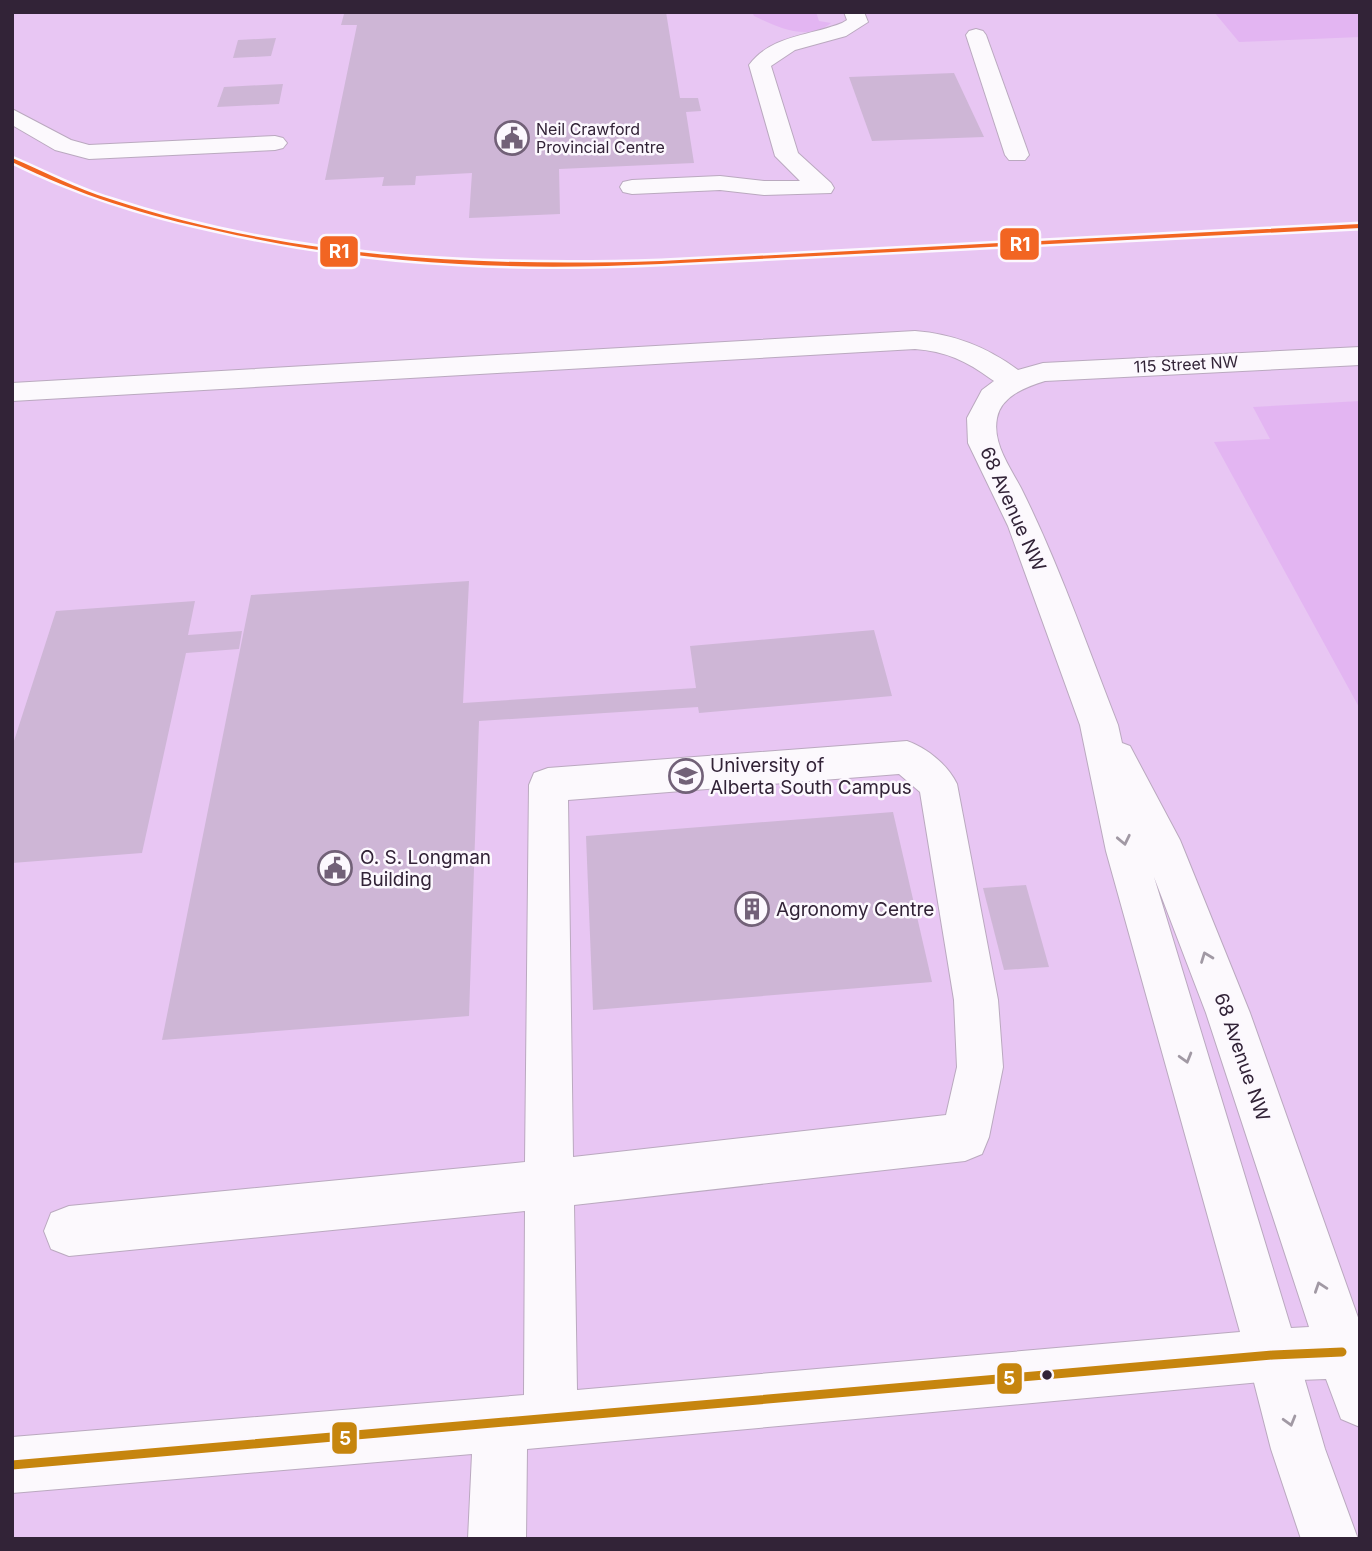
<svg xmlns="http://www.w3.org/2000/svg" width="1372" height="1551" viewBox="0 0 1372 1551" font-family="Inter,sans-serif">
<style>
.built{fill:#e8c6f3}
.green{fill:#e3b5f2}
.building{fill:#ceb6d6}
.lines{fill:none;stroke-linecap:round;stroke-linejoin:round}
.minor-casing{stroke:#baa9bf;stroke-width:2}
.major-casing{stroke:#baa9bf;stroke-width:2}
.minor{fill:#fcf9fd;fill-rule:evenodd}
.major{fill:#fcf9fd;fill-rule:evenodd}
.bus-1-casing{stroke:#fcf8fe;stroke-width:14}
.bus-1{stroke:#c6850e;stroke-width:9}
.rail-1-casing{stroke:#fcf8fe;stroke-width:5}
.rail-1{fill:#f26522;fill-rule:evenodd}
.oneway{stroke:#a199a4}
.bus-dot{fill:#322337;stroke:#fcf8fe;stroke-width:2.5}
.labels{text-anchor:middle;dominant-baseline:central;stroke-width:5;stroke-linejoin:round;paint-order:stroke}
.far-poi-label{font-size:16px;fill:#322337;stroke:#fcf8fe;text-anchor:start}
.far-street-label{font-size:16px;fill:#322337;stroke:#fcf8fe}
.street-label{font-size:19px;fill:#322337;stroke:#fcf8fe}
.poi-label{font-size:19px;fill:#322337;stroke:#fcf8fe;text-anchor:start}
.line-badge{stroke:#fcf8fe;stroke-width:2.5}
.badge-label{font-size:19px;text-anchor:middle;font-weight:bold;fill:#fff}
</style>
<rect width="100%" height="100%" fill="#ead4f1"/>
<rect class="built" x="12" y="12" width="1348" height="1527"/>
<g class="green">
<path d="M752,12H816L819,21L831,23C807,42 777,27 754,16Z"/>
<path d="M1214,12H1360V37L1239,42Z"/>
<path d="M1360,401V709L1214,442L1270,439L1253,407Z"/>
</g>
<g class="building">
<path d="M361,12H666L680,98H698L701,111L686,112L694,163L559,169L560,214L469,218L472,173L416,176L415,185L382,186L384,177L325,180L357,25H341L344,14Z"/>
<path d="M276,38L271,56L233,58L238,40Z"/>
<path d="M954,73L984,137L872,141L849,77Z"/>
<path d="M283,84L279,104L217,107L224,87Z"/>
<path d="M469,581L463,703L696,688L690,646L874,630L892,696L699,713L698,707L479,721L469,1016L162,1040L251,595Z"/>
<path d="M195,601L188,635L242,631L239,649L186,653L142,853L12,863V747L56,611Z"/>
<path d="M893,812L932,982L593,1010L586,836Z"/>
<path d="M1026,885L1049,967L1004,970L983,888Z"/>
</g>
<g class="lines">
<g class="minor-casing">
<g id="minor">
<path d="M844,12H864L868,22L846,36L795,50L771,66L798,153L831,183L834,188L831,193L764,195L720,190L632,194L623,192L620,187L623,182L632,180L720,176L764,181H800L775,156L749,65C771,35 810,36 842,23L847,20Z"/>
<path d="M976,29L983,31L986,35L1029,155L1025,160H1009L1005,155L966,35L969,31Z"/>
<path d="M12,109L71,140L89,145L275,136L283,138L287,143L283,148L275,150L89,159L55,150L12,125Z"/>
<path d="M915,331C954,334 987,347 1018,370L1043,363L1360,347V365L1045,381C1026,387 1001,396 997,418C992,443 1010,467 1021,488C1059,564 1087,646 1118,725L1122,743L1130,746L1180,840L1250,1013L1360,1323V1427L1341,1419L1326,1379L1273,1381L527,1449L526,1539H468L472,1454L12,1493V1437L524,1395L525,1211L69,1256L51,1249L44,1231L51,1213L69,1206L525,1162L529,785L534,773L548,768L907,741C927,748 948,765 957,784L998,1000L1003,1067L989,1137L982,1154L965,1161L574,1205L577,1390L1240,1332L1106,851L1080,725L1008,526L968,443L967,418L982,390L994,381L991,379C967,361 945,351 915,349L12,401V383ZM899,774L920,792L954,1000L957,1067L946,1115L573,1157L568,800ZM1154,877L1206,1013L1309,1327L1291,1328Z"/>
</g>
</g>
<g class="major-casing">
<path id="major" d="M1273,1329L1292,1336L1325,1449L1358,1539H1301L1271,1449L1247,1355L1254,1336Z"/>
</g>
<use href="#minor" class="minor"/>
<use href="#major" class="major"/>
<g class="bus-1-casing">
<path id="bus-1" d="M12,1465L1273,1355L1342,1352"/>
</g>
<use href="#bus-1" class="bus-1"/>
<g class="rail-1-casing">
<path id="rail-1" d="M12,158C45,172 75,188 110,199C288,258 475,267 661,261L1360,224V228L661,264C594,267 526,268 459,264C378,260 297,249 218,231C147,216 78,195 12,162Z"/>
</g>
<use href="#rail-1" class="rail-1"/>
</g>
<defs><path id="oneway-chevron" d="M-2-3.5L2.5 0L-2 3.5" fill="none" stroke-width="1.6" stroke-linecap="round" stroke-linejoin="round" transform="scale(1.75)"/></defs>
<g class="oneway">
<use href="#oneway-chevron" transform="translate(1124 840) rotate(78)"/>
<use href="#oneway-chevron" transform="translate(1206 957) rotate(-111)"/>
<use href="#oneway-chevron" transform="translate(1186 1058) rotate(74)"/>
<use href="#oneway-chevron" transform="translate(1320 1287) rotate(-109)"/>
<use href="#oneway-chevron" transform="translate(1290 1421) rotate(74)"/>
</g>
<defs>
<g id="civic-ring" transform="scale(1.75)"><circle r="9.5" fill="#fcf8fe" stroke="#726178" stroke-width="1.5"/><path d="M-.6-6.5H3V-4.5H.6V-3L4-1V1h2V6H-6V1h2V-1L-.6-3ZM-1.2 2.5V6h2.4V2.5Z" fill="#726178"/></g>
<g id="university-ring" transform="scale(1.75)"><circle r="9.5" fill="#fcf8fe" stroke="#726178" stroke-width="1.5"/><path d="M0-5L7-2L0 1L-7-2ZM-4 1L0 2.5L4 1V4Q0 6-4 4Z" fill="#726178"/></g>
<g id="building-ring" transform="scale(1.75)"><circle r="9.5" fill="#fcf8fe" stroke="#726178" stroke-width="1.5"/><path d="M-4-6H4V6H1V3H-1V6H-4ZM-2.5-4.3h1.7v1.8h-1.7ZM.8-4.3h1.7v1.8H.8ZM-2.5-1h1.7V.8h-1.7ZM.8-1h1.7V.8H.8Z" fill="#726178"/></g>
</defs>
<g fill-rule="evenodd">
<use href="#civic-ring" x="512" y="138"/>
<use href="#university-ring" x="686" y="776"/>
<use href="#civic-ring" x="335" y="868"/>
<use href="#building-ring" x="752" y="909"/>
</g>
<circle class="bus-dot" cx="1047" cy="1375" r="6"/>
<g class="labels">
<g class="far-poi-label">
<text x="536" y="129">Neil Crawford<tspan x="536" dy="18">Provincial Centre</tspan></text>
</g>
<g class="far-street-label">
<text transform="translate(1186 364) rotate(-3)">115 Street NW</text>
</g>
<g class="street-label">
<text transform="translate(1013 509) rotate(66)">68 Avenue NW</text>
<text transform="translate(1242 1057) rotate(71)">68 Avenue NW</text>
</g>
<g class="poi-label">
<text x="710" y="765">University of<tspan x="710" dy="22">Alberta South Campus</tspan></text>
<text x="360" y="857">O. S. Longman<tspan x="360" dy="22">Building</tspan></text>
<text x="776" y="909">Agronomy Centre</text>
</g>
</g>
<g class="line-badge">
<rect x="999" y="227" width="41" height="34" rx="7" fill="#f26522"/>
<rect x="319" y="235" width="40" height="33" rx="7" fill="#f26522"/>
<rect x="996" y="1362" width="27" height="33" rx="7" fill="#c6850e"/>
<rect x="331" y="1421" width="27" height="34" rx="7" fill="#c6850e"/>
</g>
<g class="badge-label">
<text x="1020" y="251">R1</text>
<text x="339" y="258">R1</text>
<text x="1009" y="1385">5</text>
<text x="345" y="1445">5</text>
</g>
<rect width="1372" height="1551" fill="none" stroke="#322337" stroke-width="28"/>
</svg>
